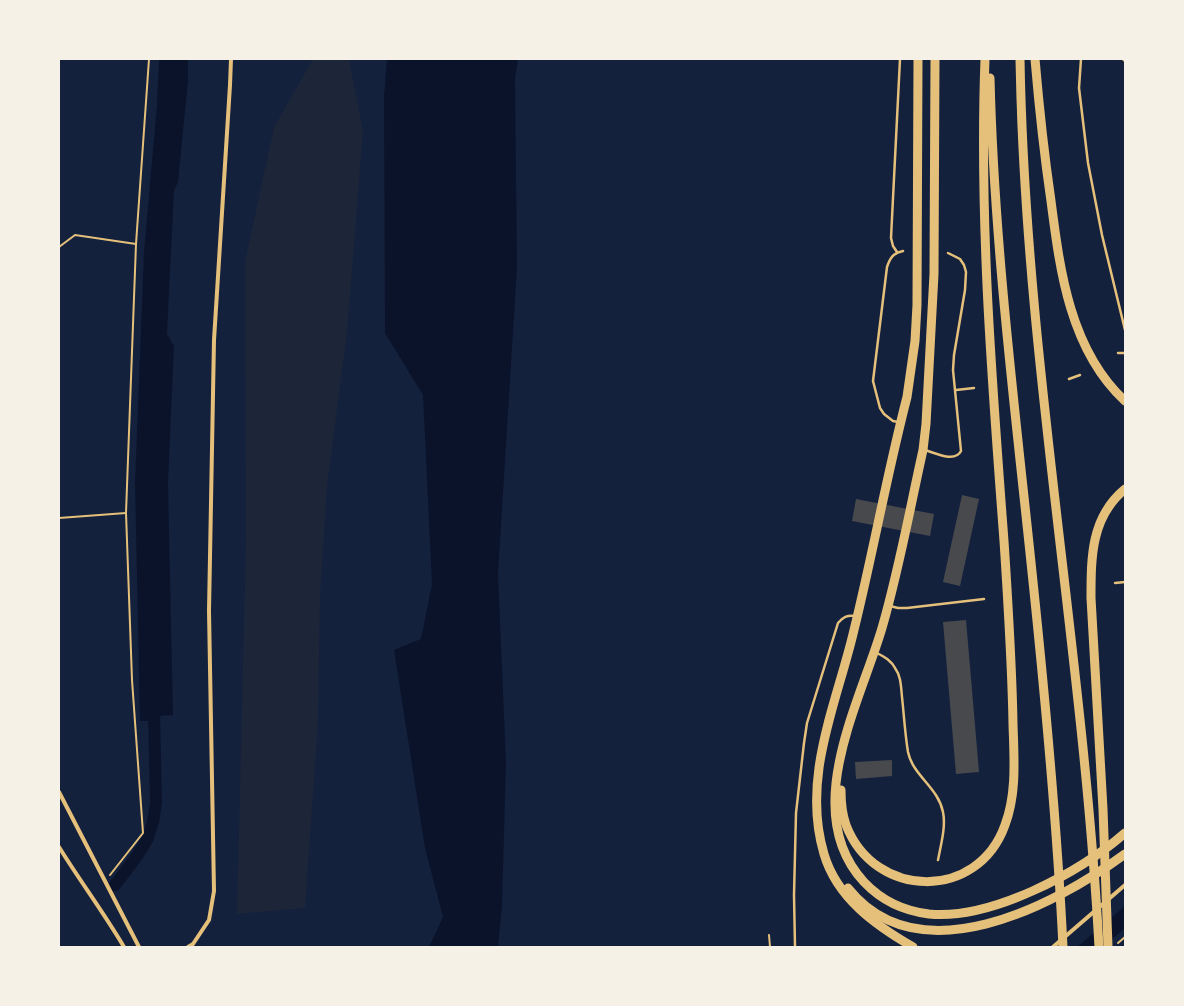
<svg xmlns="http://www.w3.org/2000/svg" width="1184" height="1006" viewBox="0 0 1184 1006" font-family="Barlow,sans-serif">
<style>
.green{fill:#1d2539}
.water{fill:#0b132b}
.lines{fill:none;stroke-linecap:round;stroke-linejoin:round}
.canal{stroke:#0b132b;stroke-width:12}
.building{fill:#48494c}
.path{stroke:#e5c07b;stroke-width:2}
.service{stroke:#e5c07b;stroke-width:2.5}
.minor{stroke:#e5c07b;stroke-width:4}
.motorway{stroke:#e5c07b;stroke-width:9}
</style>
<rect width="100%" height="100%" fill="#14213d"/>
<path class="green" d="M313,59H349L363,131L347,333L327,486L320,596L318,722L305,908L237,914L246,542L245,262L274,127Z"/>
<g class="water">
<path d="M159,59H188V81L178,182L174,191L167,334L174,346L168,483L173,715L159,716V728H149V721H140L135,483L144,252L157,104Z"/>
<path d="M387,59H518L515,79L517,268L498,574L506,762L502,906L498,947H429L443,917L425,848L394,650L421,639L432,584L423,395L385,333L384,97Z"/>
<path d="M1125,906V928L1103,947H1077Z"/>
</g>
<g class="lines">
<path class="canal" d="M115,885L137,856L148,838L153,822L156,803L154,712"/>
</g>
<g class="building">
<path d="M962,495L979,499L960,586L943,582Z"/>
<path d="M856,499L934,514L930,536L852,521Z"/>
<path d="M966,620L979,772L956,774L943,622Z"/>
<path d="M892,760V776L856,779L855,762Z"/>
</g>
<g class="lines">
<g class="path">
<path d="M59,247L75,235L136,244"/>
<path d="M59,518L126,513"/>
<path d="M110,875L143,833L132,680L126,513L136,244L149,59"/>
<path d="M769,935L770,947"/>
<path d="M1118,943L1125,937"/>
</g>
<g class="service">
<path d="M1081,59L1079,88L1088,163L1102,235L1125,330"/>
<path d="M1123,59L1125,61"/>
<path d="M897,252L893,246L891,238L900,59"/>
<path d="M1118,353H1125"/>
<path d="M1069,379L1080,375"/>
<path d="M956,390L974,388"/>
<path d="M898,422L893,421L884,414L880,408L873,381L887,267C890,258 893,253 903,251"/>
<path d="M925,450C935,453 955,463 961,451L953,370L954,355L965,290L966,272L964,265L960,259L948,253"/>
<path d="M1115,583L1125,582"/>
<path d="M890,606L898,608H907L984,599"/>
<path d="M877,653C884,657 891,660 895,668C901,676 901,687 902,697C904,715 905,734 908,752C913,776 938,787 943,812C946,827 941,844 938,860"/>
<path d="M795,947L794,895L796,813L804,743L807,723L838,623C843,617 847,615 855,616"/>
</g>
<g class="minor">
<path d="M59,792L139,947"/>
<path d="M59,847C80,881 104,913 124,947"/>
<path d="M188,947L193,944L209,920L214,891L209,611L214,340L230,85L231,59"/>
<path d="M1053,947L1125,885"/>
</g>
<g class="motorway">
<path d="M935,59L934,274L926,424L923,450C910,508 899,570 882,628C860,703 799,812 864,882C882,901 904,911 929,914C991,920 1079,873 1125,833"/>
<path d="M1020,59C1025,357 1083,650 1099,947"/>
<path d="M1035,59C1039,106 1044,153 1051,201C1060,271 1070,350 1125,401"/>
<path d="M990,78C994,243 1015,408 1032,572C1045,696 1057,822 1063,947"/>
<path d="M841,790C841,802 842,814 846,825C875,900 978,901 1005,825C1017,793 1014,758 1013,724C1012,663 1008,602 1004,541C992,381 979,220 985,59"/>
<path d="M848,888C919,977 1054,906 1125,854"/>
<path d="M913,947C875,925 837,898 824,854C801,777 837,703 854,630C873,553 887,474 907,397L915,341L917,305L918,59"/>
<path d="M1108,947L1103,809L1091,598C1091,557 1091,517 1125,489"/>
</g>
</g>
<rect width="1184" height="1006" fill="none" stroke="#f6f1e7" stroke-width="120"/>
</svg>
